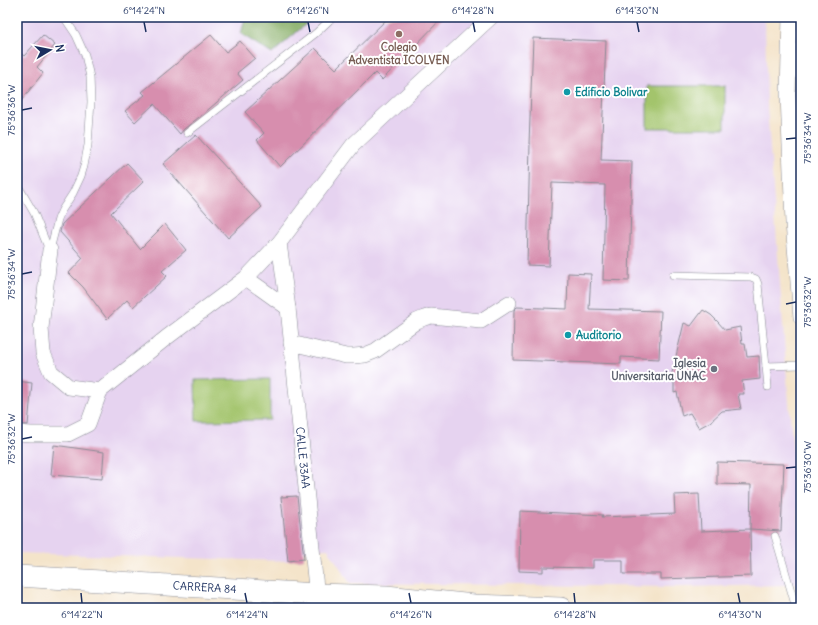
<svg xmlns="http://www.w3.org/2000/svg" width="818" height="625" viewBox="0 0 818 625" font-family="Delius,sans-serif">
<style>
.built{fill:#e6d3f0}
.green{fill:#a3c46c;stroke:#5f7a65}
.forest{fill:#82aa60;stroke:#4e6c5f}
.building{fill:#d78eae}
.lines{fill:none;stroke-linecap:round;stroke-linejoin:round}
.lane-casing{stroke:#888a94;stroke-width:8}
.street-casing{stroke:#888a94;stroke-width:16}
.secondary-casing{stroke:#888a94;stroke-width:22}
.lane{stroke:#fff;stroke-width:7}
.street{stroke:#fff;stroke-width:15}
.secondary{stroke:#fff;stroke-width:21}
.ticks{fill:none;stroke:#1b2f5e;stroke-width:1.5}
.education-dot{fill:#8d6e63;stroke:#fff;stroke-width:1.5}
.culture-dot{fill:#0f9aa8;stroke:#fff;stroke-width:1.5}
.worship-dot{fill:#6b7280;stroke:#fff;stroke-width:1.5}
.labels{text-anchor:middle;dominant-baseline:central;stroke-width:4;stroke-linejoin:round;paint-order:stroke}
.education-label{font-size:11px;font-weight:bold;fill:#785e54;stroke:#fff}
.culture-label{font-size:11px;font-weight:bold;fill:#0d838f;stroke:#fff;text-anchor:start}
.worship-label{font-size:11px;font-weight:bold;fill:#5b616d;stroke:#fff;text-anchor:end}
.street-label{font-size:11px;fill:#1b2f5e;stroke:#fff}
.neatline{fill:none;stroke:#1b2f5e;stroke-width:1.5}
.ticks-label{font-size:10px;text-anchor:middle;fill:#1b2f5e}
</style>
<rect width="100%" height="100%" fill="#fff"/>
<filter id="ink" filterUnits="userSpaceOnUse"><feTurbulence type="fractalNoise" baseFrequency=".025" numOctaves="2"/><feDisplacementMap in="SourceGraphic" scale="8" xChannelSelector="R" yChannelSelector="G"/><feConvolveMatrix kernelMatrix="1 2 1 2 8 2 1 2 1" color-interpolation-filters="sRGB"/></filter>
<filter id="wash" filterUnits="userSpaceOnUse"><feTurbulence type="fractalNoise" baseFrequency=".012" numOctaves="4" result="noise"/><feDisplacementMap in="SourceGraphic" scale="16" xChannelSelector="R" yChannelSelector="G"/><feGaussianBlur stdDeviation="0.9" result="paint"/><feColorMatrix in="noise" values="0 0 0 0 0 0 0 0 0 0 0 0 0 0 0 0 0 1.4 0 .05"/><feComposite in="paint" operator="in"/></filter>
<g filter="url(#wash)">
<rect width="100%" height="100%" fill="#f4e4ca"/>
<path class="built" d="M17,17H765L767,106L786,366L801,549V584L790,585L681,587L350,583L328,549L304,551V559L288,561L17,553Z"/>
<g class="green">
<rect x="647" y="86" width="78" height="42"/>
<path d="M270,379V420L196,421L195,380Z"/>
</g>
<path class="forest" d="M245,17H314L272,54L241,34Z"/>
<g id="blocks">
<g class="building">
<path d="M389,17H443L382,80L375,73L280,167L257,140L264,133L245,112L315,48L336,69Z"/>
<path d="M43,35L55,45L37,67L43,73L17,106V50L24,56Z"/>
<path d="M211,35L226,52L240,41L255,58L237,73L243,80L203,114L184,129L180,134L154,104L135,122L125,111L145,95L142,92Z"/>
<path d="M533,38L606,41L601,160L632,161L629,281L603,280L605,185L552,183L549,266L527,265L530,144H529Z"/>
<path d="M196,135L262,207L228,238L163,164Z"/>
<path d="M127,163L144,181L111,213L140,249L165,224L186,250L162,271L167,276L133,307L127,300L107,319L83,287L69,273L83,258L60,232L62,224Z"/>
<path d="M568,273L591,274L589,309L661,311L659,359L621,357V364L513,360L514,310L517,307L567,309Z"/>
<path d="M703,310L711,315L718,322L725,330L740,327L742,344H745L747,357L759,356L760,379L742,381L744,394H738L741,409L722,411L710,422L699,428L690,413L682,416L677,392L674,393V377H671L684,323L691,326Z"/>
<path d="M17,381L32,383L28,425L17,424Z"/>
<path d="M54,445L104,452L102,479L51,475Z"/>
<path d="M717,462L784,464L781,531L750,529L751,485L717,484Z"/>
<path d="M699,494L701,531L750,529L751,576L661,579V574H623V560H593V568L543,567V572L519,571L520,511L603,515L602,517L675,514L674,495Z"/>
<path d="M297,496L304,559L288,561L281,497Z"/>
</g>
</g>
</g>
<g filter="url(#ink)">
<use href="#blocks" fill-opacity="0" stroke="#888a94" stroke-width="1"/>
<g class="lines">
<g class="lane-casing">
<g id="lane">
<path d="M187,133L316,33L333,17"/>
<path d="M17,184L34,213L49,250"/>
<path d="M50,250L58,219L62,210L73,193L81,176L84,166L88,145L91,102L90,77L85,55L76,35L64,17"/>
<path d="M673,275L751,277L756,279L758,284L768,387"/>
<path d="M766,366L801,365"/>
<path d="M775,536L796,608"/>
</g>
</g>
<g class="street-casing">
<g id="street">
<path d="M790,17L788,94L793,223L801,317"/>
<path id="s1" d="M279,243L288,308L318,608"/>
<path d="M50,250L41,328L43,353L51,372L69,387L100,391L166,338L246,278L279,243L353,145L491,17"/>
<path d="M246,278L288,308"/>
<path d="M291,343L346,356H354L365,355L375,351L417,321L424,318L431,316L481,321L509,303"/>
<path d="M17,433L31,434H68L88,424L100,391"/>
</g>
</g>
<g class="secondary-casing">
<g id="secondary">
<path id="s2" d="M17,576L317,594L386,596L474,605L561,608"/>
</g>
</g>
<use href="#lane" class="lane"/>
<use href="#street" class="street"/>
<use href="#secondary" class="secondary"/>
</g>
</g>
<path class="ticks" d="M144,22L146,32M308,22L310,32M473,22L475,32M637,22L639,32M22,110L32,108M786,139L796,138M22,274L32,272M786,304L796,302M22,439L32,437M786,468L796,467M81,593L82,603M245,593L247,603M409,593L411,603M574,593L575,603M738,593L740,603"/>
<circle class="education-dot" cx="399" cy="34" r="4"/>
<g class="culture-dot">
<circle cx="567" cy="92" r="4"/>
<circle cx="568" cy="335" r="4"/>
</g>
<circle class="worship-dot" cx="714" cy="369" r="4"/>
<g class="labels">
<g class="education-label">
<text x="399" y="47">Colegio<tspan x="399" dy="13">Adventista ICOLVEN</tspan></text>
</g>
<g class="culture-label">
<text x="575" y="92">Edificio Bolivar</text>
<text x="576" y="335">Auditorio</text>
</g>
<g class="worship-label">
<text x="706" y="363">Iglesia<tspan x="706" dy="13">Universitaria UNAC</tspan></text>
</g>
<g class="street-label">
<text stroke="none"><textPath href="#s1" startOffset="216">CALLE 33AA</textPath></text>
<text stroke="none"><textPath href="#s2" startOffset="188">CARRERA 84</textPath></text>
</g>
</g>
<rect width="818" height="625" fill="none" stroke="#fff" stroke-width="44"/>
<g transform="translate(50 50) rotate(80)" stroke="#ffffff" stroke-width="3" paint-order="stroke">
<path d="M0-3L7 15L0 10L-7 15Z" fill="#1b2f5e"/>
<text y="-6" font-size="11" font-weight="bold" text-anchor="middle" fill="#1b2f5e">N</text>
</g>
<rect x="22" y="22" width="774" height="581" class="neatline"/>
<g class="ticks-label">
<text x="144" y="14">6°14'24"N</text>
<text x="308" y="14">6°14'26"N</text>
<text x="473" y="14">6°14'28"N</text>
<text x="637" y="14">6°14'30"N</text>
<text transform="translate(11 110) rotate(-90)" y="4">75°36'36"W</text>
<text transform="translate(807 138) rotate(-90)" y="4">75°36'34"W</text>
<text transform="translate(11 274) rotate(-90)" y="4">75°36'34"W</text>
<text transform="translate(807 302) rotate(-90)" y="4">75°36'32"W</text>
<text transform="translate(11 439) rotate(-90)" y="4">75°36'32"W</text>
<text transform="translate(807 467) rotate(-90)" y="4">75°36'30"W</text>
<text x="82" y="618">6°14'22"N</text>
<text x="247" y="618">6°14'24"N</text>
<text x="411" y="618">6°14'26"N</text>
<text x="575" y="618">6°14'28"N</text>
<text x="740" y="618">6°14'30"N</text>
</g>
</svg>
